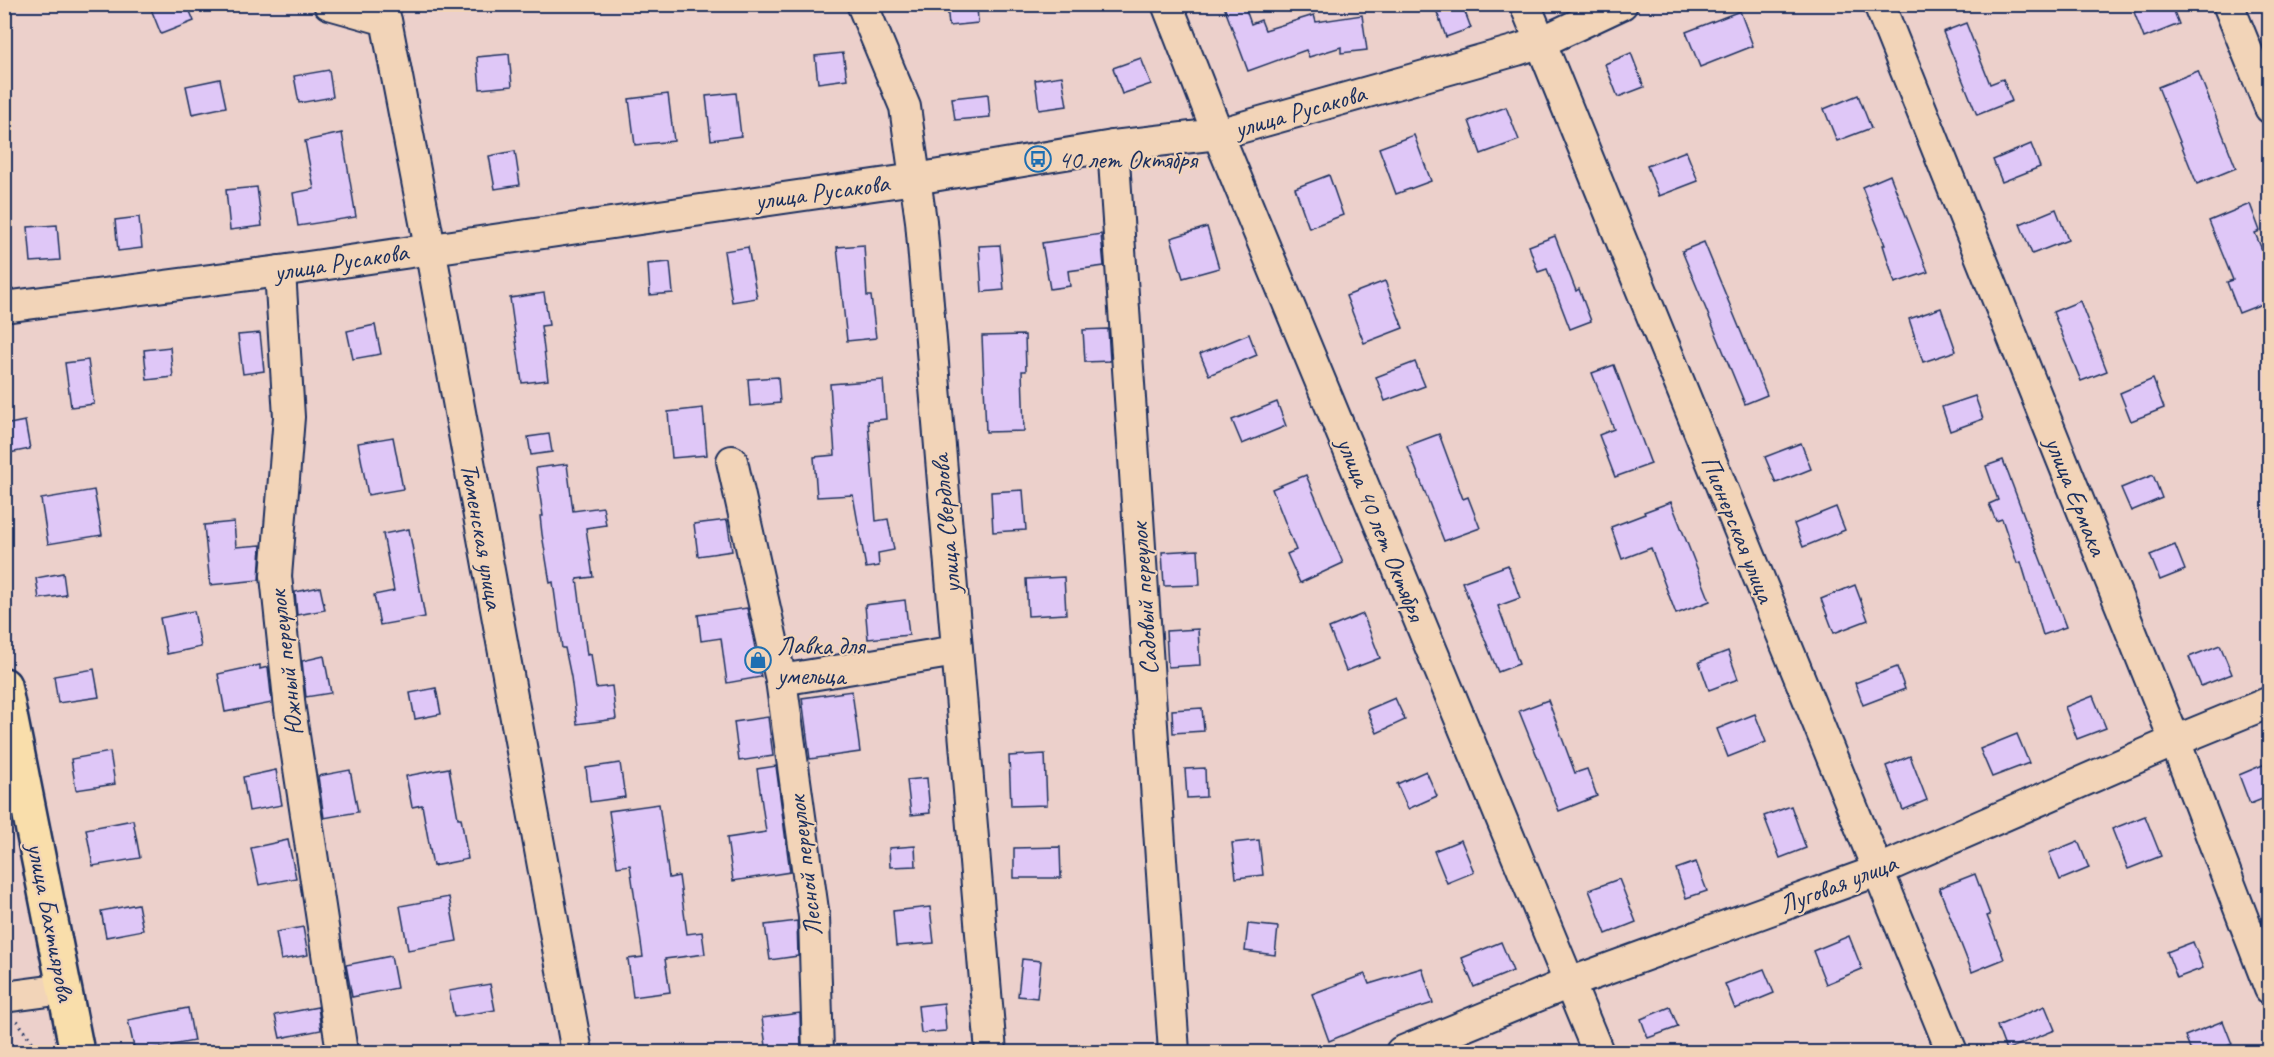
<svg xmlns="http://www.w3.org/2000/svg" width="2274" height="1057" viewBox="0 0 2274 1057" font-family="Caveat,sans-serif">
<style>
.building{fill:#dfc7f7;stroke:#1b2f5e;stroke-width:1.5}
.lines{fill:none;stroke-linecap:round;stroke-linejoin:round}
.minor-casing{stroke:#1b2f5e;stroke-width:34}
.major-casing{stroke:#1b2f5e;stroke-width:38}
.path{stroke:#1b2f5e;stroke-width:4;stroke-dasharray:1.5 4.5;stroke-linecap:butt}
.minor{stroke:#f2d4b8;stroke-width:30}
.major{stroke:#f9deab;stroke-width:33}
.labels{text-anchor:middle;dominant-baseline:central;stroke-width:4.5;stroke-linejoin:round;paint-order:stroke}
.street-label{font-size:26px;fill:#1b2f5e;stroke:#f2d4b8}
.poi-label{font-size:26px;fill:#1b2f5e;stroke:#f2d4b8;text-anchor:start}
</style>
<rect width="100%" height="100%" fill="#ecd0cb"/>
<filter id="ink" filterUnits="userSpaceOnUse"><feTurbulence type="fractalNoise" baseFrequency=".0167" numOctaves="2"/><feDisplacementMap in="SourceGraphic" scale="12" xChannelSelector="R" yChannelSelector="G"/><feConvolveMatrix kernelMatrix="1 2 1 2 8 2 1 2 1" color-interpolation-filters="sRGB"/></filter>
<g filter="url(#ink)">
<g class="building">
<path d="M149,4H187L194,21L161,34Z"/>
<path d="M947,4H977L978,23L949,26Z"/>
<path d="M1223,4H1244L1251,24L1261,20L1265,30L1314,15L1316,22L1362,15L1367,50L1341,53V47L1309,57L1306,50L1248,71Z"/>
<path d="M1434,4H1462L1471,28L1446,37Z"/>
<path d="M2153,4H2171L2179,24L2144,38L2134,12Z"/>
<path d="M1740,11L1753,46L1700,67L1686,32Z"/>
<path d="M1966,23L1990,84L2003,79L2012,101L1977,115L1943,32Z"/>
<path d="M843,53L847,79L818,83L815,56Z"/>
<path d="M1631,53L1644,87L1618,97L1605,64Z"/>
<path d="M509,54L512,86L480,89L477,57Z"/>
<path d="M1141,58L1151,84L1122,94L1113,68Z"/>
<path d="M329,70L333,97L299,103L294,76Z"/>
<path d="M2198,71L2236,168L2197,184L2158,87Z"/>
<path d="M1062,76L1067,106L1039,110L1035,80Z"/>
<path d="M220,79L226,107L192,114L186,86Z"/>
<path d="M736,93L741,136L711,140L706,96Z"/>
<path d="M668,94L674,141L635,145L629,99Z"/>
<path d="M988,94L990,117L955,120L952,98Z"/>
<path d="M1858,95L1871,128L1837,141L1824,109Z"/>
<path d="M1506,107L1519,140L1481,154L1469,121Z"/>
<path d="M342,133L356,217L298,226L293,193L314,189L305,141Z"/>
<path d="M1414,135L1431,181L1396,194L1379,148Z"/>
<path d="M2031,144L2040,167L2002,182L1993,160Z"/>
<path d="M515,151L520,185L495,189L489,156Z"/>
<path d="M1686,151L1698,181L1659,196L1647,166Z"/>
<path d="M1329,175L1343,215L1309,228L1295,188Z"/>
<path d="M1890,175L1928,272L1895,283L1883,245H1885L1862,187Z"/>
<path d="M257,187L262,226L230,230L226,190Z"/>
<path d="M2250,204L2260,231L2255,233L2270,269V301L2239,313L2227,282L2233,280L2209,221Z"/>
<path d="M2056,209L2068,240L2032,254L2020,224Z"/>
<path d="M139,217L142,248L118,251L115,220Z"/>
<path d="M57,225L60,260L31,262L28,227Z"/>
<path d="M1207,227L1219,268L1183,278L1171,238Z"/>
<path d="M1101,234L1104,266L1068,271L1070,286L1050,289L1042,243Z"/>
<path d="M1555,236L1576,291L1579,289L1591,321L1570,329L1547,269L1538,272L1529,246Z"/>
<path d="M1704,242L1767,395L1745,404L1682,251Z"/>
<path d="M864,245L867,296H871L876,338L847,341L837,247Z"/>
<path d="M1000,245L1004,290L982,292L979,246Z"/>
<path d="M748,247L757,298L732,302L724,251Z"/>
<path d="M670,262L673,293L650,295L648,264Z"/>
<path d="M1385,281L1403,328L1364,343L1346,296Z"/>
<path d="M544,293L549,325L541,326L548,380L522,383L510,298Z"/>
<path d="M2080,301L2107,371L2081,381L2053,312Z"/>
<path d="M1941,308L1956,351L1923,362L1909,319Z"/>
<path d="M375,325L381,354L353,359L347,331Z"/>
<path d="M1108,329L1110,361L1085,362L1083,330Z"/>
<path d="M260,333L264,371L243,374L238,335Z"/>
<path d="M1249,334L1257,355L1209,375L1200,354Z"/>
<path d="M1025,335L1026,371H1022L1024,431L986,432L982,336Z"/>
<path d="M170,347L173,377L147,380L144,350Z"/>
<path d="M88,360L94,404L71,407L65,363Z"/>
<path d="M1415,362L1425,386L1385,401L1376,377Z"/>
<path d="M1614,365L1651,464L1615,477L1599,435L1614,429L1592,373Z"/>
<path d="M778,377L780,403L750,406L748,379Z"/>
<path d="M2153,379L2164,408L2131,421L2120,393Z"/>
<path d="M883,380L886,419L868,421L876,521L888,519L894,550L878,553L879,566L866,568L853,495L817,497L814,457L835,455L830,384Z"/>
<path d="M1975,396L1983,419L1950,431L1942,407Z"/>
<path d="M1277,402L1286,426L1242,444L1232,420Z"/>
<path d="M703,408L707,455L672,458L668,412Z"/>
<path d="M25,421L30,449L4,454V425Z"/>
<path d="M549,434L552,452L531,455L528,437Z"/>
<path d="M1439,434L1463,499L1468,497L1480,528L1444,541L1407,446Z"/>
<path d="M393,437L403,489L368,495L358,443Z"/>
<path d="M1801,443L1811,469L1776,483L1765,457Z"/>
<path d="M2003,460L2066,627L2043,635L2021,562L2017,563L2002,519L1996,521L1989,504L1998,500L1986,466Z"/>
<path d="M567,464L573,511L603,507L606,525L586,528L593,577L577,579L587,655L591,654L596,688L612,686L616,719L577,724L571,677L565,648H562L553,582L550,583L542,534L540,516H543L536,468Z"/>
<path d="M1306,475L1343,563L1300,583L1287,554L1296,550L1272,489Z"/>
<path d="M2153,475L2162,498L2131,511L2121,488Z"/>
<path d="M94,490L102,535L48,544L41,499Z"/>
<path d="M1023,490L1026,530L993,532L991,492Z"/>
<path d="M1671,502L1710,601L1676,614L1651,548L1622,559L1611,527L1645,514L1644,512Z"/>
<path d="M1836,507L1845,530L1803,547L1794,524Z"/>
<path d="M727,520L732,551L698,556L694,524Z"/>
<path d="M234,522L236,547L261,545L259,580L210,585L204,525Z"/>
<path d="M409,529L425,617L380,625L374,595L394,591L383,534Z"/>
<path d="M2175,545L2185,570L2160,580L2150,555Z"/>
<path d="M1198,550L1200,585L1164,586L1162,552Z"/>
<path d="M1508,565L1520,598L1498,606L1519,664L1498,672L1462,582Z"/>
<path d="M63,573L66,595L39,599L36,578Z"/>
<path d="M1064,577L1066,614L1028,616L1026,579Z"/>
<path d="M1855,585L1868,620L1834,633L1821,599Z"/>
<path d="M320,587L325,610L297,615L295,592Z"/>
<path d="M905,600L909,635L868,639L865,605Z"/>
<path d="M747,608L761,677L727,683L721,638L701,641L698,615Z"/>
<path d="M194,611L201,647L167,654L160,618Z"/>
<path d="M1363,614L1380,658L1346,671L1329,628Z"/>
<path d="M1198,629L1200,665L1168,667L1166,631Z"/>
<path d="M2220,645L2232,674L2201,686L2189,657Z"/>
<path d="M1728,651L1738,679L1709,690L1699,662Z"/>
<path d="M324,656L331,693L306,697L302,661Z"/>
<path d="M260,665V669L268,667L272,703L225,712L218,674Z"/>
<path d="M1897,667L1905,689L1863,705L1855,683Z"/>
<path d="M94,669L99,697L58,703L54,676Z"/>
<path d="M436,688L441,714L415,719L410,693Z"/>
<path d="M852,691L860,752L810,759L802,698Z"/>
<path d="M2093,696L2106,728L2077,739L2065,707Z"/>
<path d="M1395,698L1405,720L1377,733L1367,710Z"/>
<path d="M1548,700L1575,773L1587,769L1597,796L1559,811L1519,711Z"/>
<path d="M1202,708L1204,731L1173,733L1172,710Z"/>
<path d="M1755,714L1766,742L1728,757L1717,729Z"/>
<path d="M768,717L773,756L739,761L734,722Z"/>
<path d="M2017,734L2029,763L1992,777L1980,749Z"/>
<path d="M110,752L115,784L76,790L71,759Z"/>
<path d="M1045,754L1047,805L1011,806L1009,756Z"/>
<path d="M1910,756L1927,800L1903,810L1886,766Z"/>
<path d="M2270,762V796L2250,804L2239,775Z"/>
<path d="M620,763L625,797L590,802L586,768Z"/>
<path d="M776,766L790,872L733,881L727,838L766,832L757,769Z"/>
<path d="M449,768L458,818H461L468,859L433,866L422,805L412,807L406,776Z"/>
<path d="M1205,768L1206,797L1187,798L1185,769Z"/>
<path d="M276,770L282,805L249,811L243,777Z"/>
<path d="M350,770L358,812L324,818L318,776Z"/>
<path d="M1426,771L1437,796L1408,809L1397,784Z"/>
<path d="M927,778L930,813L911,815L907,780Z"/>
<path d="M659,804L669,878L679,876L687,934L702,932L705,954L665,959L670,992L633,997L628,959L643,957L630,865L617,867L609,811Z"/>
<path d="M1791,806L1806,848L1780,858L1764,816Z"/>
<path d="M2145,816L2161,856L2128,869L2112,829Z"/>
<path d="M133,820L140,858L93,866L86,829Z"/>
<path d="M288,840L296,878L259,885L251,848Z"/>
<path d="M1259,840L1263,875L1236,878L1232,843Z"/>
<path d="M1461,840L1474,872L1447,883L1434,851Z"/>
<path d="M2078,841L2089,868L2060,880L2049,853Z"/>
<path d="M915,846L916,866L890,867L889,848Z"/>
<path d="M1060,847L1061,878H1014V848Z"/>
<path d="M1696,862L1707,891L1686,898L1676,869Z"/>
<path d="M1975,874L1990,915L1987,916L2004,959L1972,972L1939,888Z"/>
<path d="M1619,879L1636,922L1606,934L1589,890Z"/>
<path d="M449,897L457,941L408,950L400,906Z"/>
<path d="M138,904L143,930L106,937L101,911Z"/>
<path d="M930,907L934,943L896,946L893,911Z"/>
<path d="M797,921L798,956L770,960L765,925Z"/>
<path d="M1248,924L1278,927L1275,955L1245,951Z"/>
<path d="M303,927L308,955L281,960L276,932Z"/>
<path d="M1849,936L1862,969L1826,984L1813,951Z"/>
<path d="M1501,942L1513,971L1474,987L1462,958Z"/>
<path d="M2193,942L2203,968L2177,978L2167,952Z"/>
<path d="M391,956L397,988L352,997L346,965Z"/>
<path d="M1022,959L1041,961L1037,998L1018,996Z"/>
<path d="M1422,968L1433,1003L1382,1019L1329,1041L1312,994L1365,974L1369,984Z"/>
<path d="M1764,969L1774,993L1735,1009L1725,984Z"/>
<path d="M490,984L495,1010L454,1017L449,991Z"/>
<path d="M944,1003L946,1031L921,1033L918,1006Z"/>
<path d="M2045,1006L2055,1030L2006,1050L1997,1026Z"/>
<path d="M318,1007L321,1030L280,1038L275,1015Z"/>
<path d="M1670,1007L1678,1027L1648,1038L1641,1019Z"/>
<path d="M188,1008L194,1041L135,1052L128,1020Z"/>
<path d="M800,1013L801,1052L767,1053L762,1018Z"/>
<path d="M2223,1021L2232,1044L2211,1053H2192L2185,1036Z"/>
</g>
<g class="lines">
<g class="minor-casing">
<g id="minor">
<path d="M329,4L386,20L430,248L577,1052"/>
<path d="M862,4L905,107L921,221L991,1052"/>
<path d="M1167,4L1218,134L1598,1052"/>
<path d="M1525,4L1952,1052"/>
<path d="M1879,4L2175,741L2270,989"/>
<path d="M2228,4L2270,108"/>
<path d="M1113,146L1174,1052"/>
<path d="M280,271L289,417L276,576L290,709L342,1052"/>
<path d="M4,307L280,271L915,179L1113,146L1218,134L1517,50L1541,42L1622,4"/>
<path d="M732,461L781,680L814,917L818,1052"/>
<path d="M781,680L956,651"/>
<path d="M4,796L26,793"/>
<path d="M4,997L64,989"/>
<path d="M1401,1052L1569,983L1877,871L2175,741L2270,702"/>
</g>
</g>
<g class="major-casing">
<path id="major" d="M4,685L77,1052"/>
</g>
<path class="path" d="M17,1021L39,1052"/>
<use href="#minor" class="minor"/>
<use href="#major" class="major"/>
</g>
</g>
<defs>
<g id="bus-ring" transform="scale(1.35)"><circle r="9.5" fill="#f2d4b8" stroke="#1f6fb2" stroke-width="1.5"/><path d="M-5-6H5V4H4V6H2V4H-2V6H-4V4H-5ZM-3.5-4V0h7V-4ZM-3.5 1.2v1.5H-2V1.2ZM2 1.2v1.5H3.5V1.2Z" fill="#1f6fb2"/></g>
<g id="shop-ring" transform="scale(1.35)"><circle r="9.5" fill="#f2d4b8" stroke="#1f6fb2" stroke-width="1.5"/><path d="M-5-2.5h2.3a2.7 3.5 0 0 1 5.4 0H5L5.5 6h-11ZM-1.5-2.5h3a1.5 2.3 0 0 0-3 0Z" fill="#1f6fb2"/></g>
</defs>
<g fill-rule="evenodd">
<use href="#bus-ring" x="1038" y="159"/>
<use href="#shop-ring" x="758" y="660"/>
</g>
<g class="labels">
<g class="street-label">
<text transform="translate(1300 111) rotate(-16)">улица Русакова</text>
<text transform="translate(822 192) rotate(-8)">улица Русакова</text>
<text transform="translate(341 262) rotate(-9)">улица Русакова</text>
<text transform="translate(2076 496) rotate(68)">улица Ермака</text>
<text transform="translate(946 524) rotate(-95)">улица Свердлова</text>
<text transform="translate(1381 529) rotate(68)">улица 40 лет Октября</text>
<text transform="translate(1738 529) rotate(68)">Пионерская улица</text>
<text transform="translate(482 536) rotate(80)">Тюменская улица</text>
<text transform="translate(1144 599) rotate(-94)">Садовый переулок</text>
<text transform="translate(286 663) rotate(-97)">Южный переулок</text>
<text transform="translate(805 866) rotate(-97)">Лесной переулок</text>
<text transform="translate(1838 884) rotate(-21)">Луговая улица</text>
<text transform="translate(51 922) rotate(79)">улица Бахтиярова</text>
</g>
<g class="poi-label">
<text x="1058" y="159">40 лет Октября</text>
<text x="777" y="645">Лавка для<tspan x="777" dy="30">умельца</tspan></text>
</g>
</g>
<rect width="2274" height="1057" fill="none" stroke="#f2d4b8" stroke-width="24"/>
<rect x="12" y="12" width="2250" height="1033" fill="none" stroke="#1b2f5e" stroke-width="2" filter="url(#ink)"/>
</svg>
